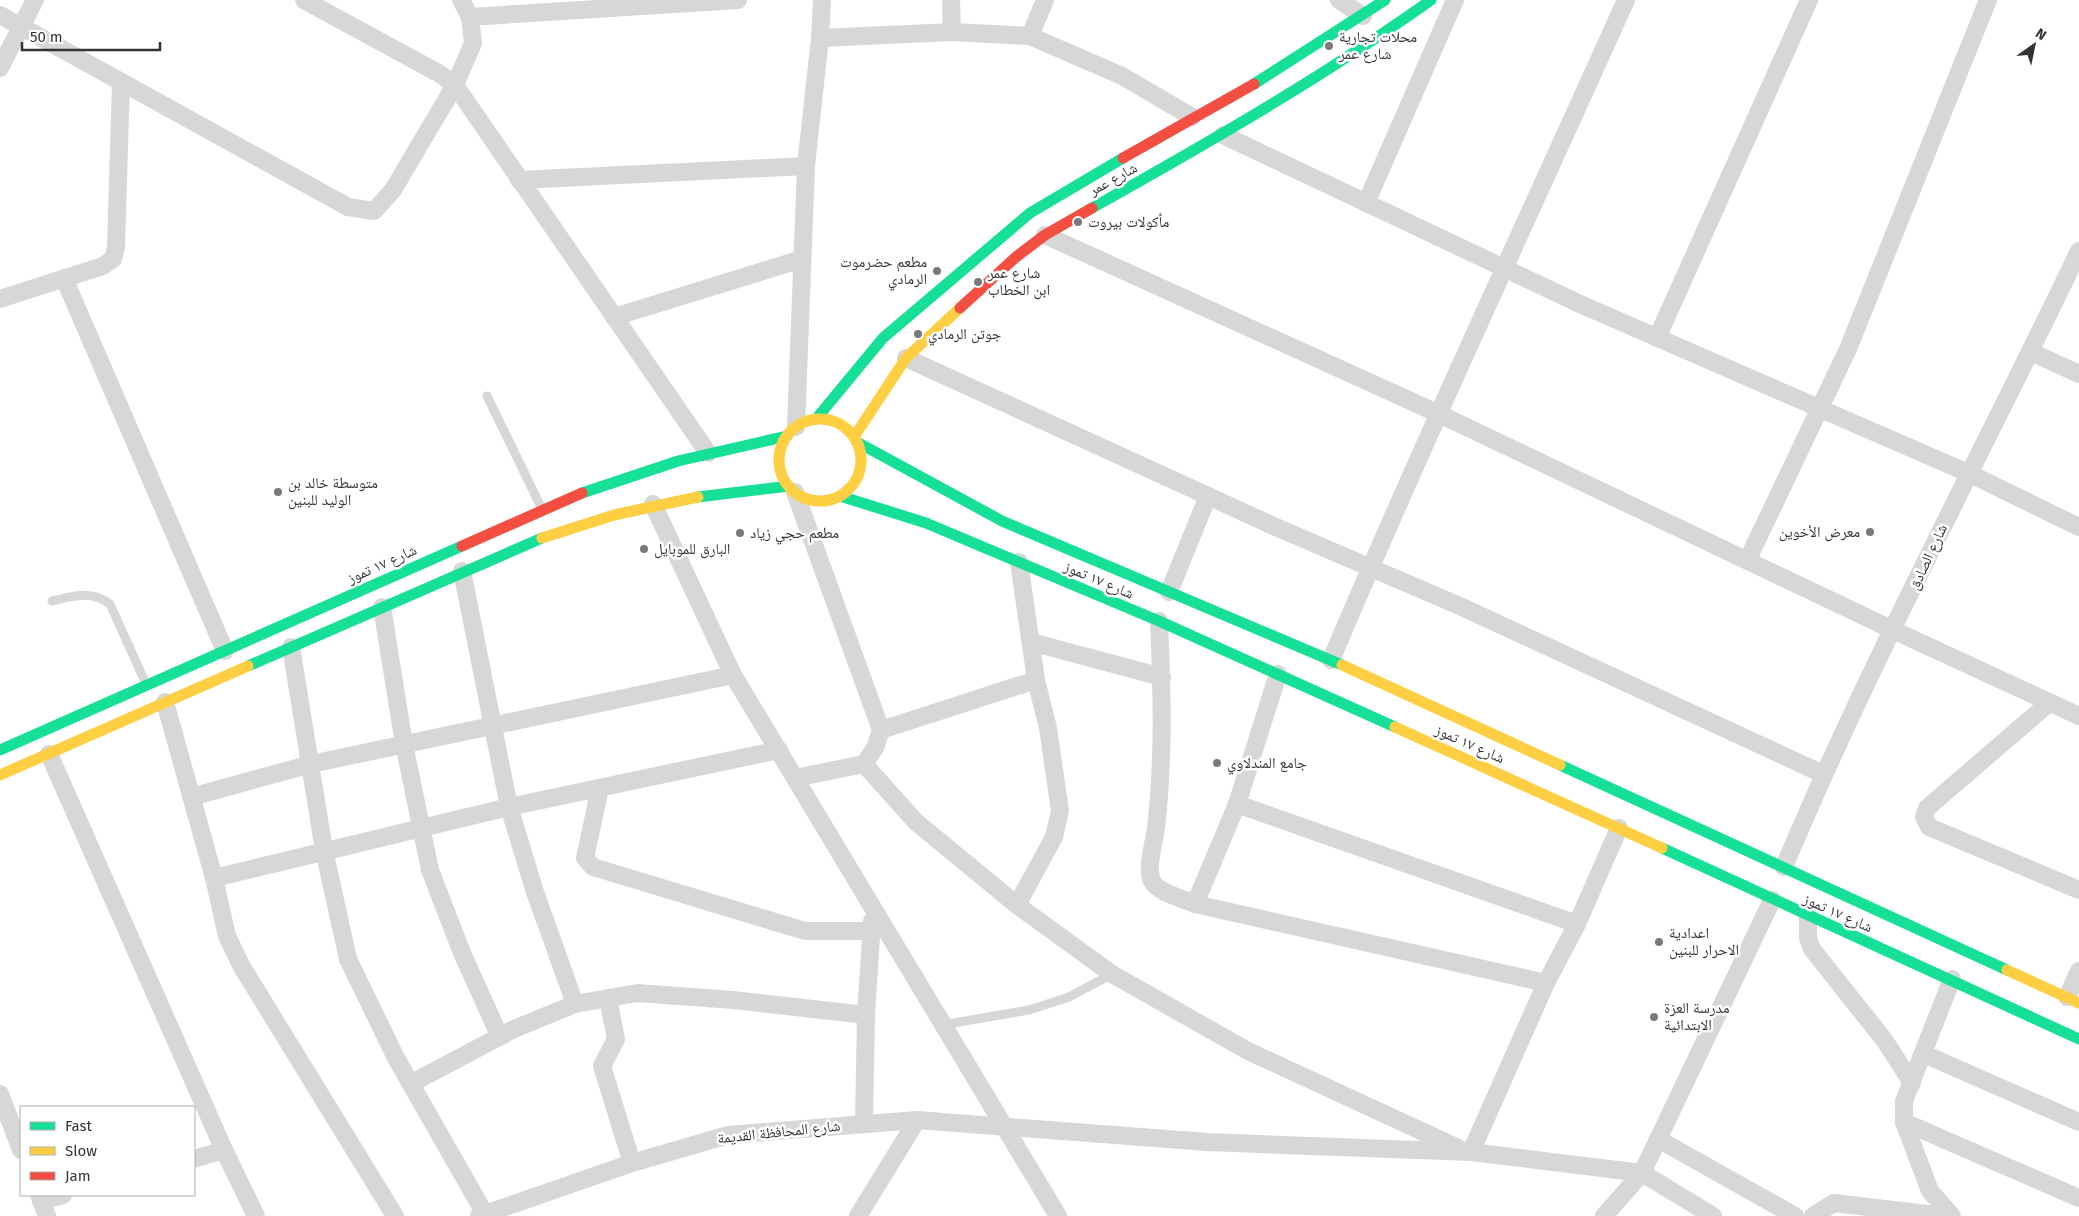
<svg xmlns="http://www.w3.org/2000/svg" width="2079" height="1216" viewBox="0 0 2079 1216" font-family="'Fira Sans','Noto Naskh Arabic',sans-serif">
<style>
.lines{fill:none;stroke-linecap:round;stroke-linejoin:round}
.lane{stroke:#d7d7d7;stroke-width:9}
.street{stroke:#d7d7d7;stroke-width:18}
.fast{stroke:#16e098;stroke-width:11}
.slow{stroke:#ffcf43;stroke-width:11}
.jam{stroke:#f24e42;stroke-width:11}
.poi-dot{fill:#7a7a7a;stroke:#fff;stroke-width:2}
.labels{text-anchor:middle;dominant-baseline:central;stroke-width:5;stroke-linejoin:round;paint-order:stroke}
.poi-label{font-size:15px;fill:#333;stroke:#fff;text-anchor:start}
.street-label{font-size:15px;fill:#333;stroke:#fff}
</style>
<rect width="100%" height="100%" fill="#fff"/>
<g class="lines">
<g class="lane">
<path d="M487,396L542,509"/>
<path d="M52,601C74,596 91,590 110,604L146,684"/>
<path d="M942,1025L1029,1010L1069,997L1112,974"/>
</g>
<g class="street">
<path d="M304,0L440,74L455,85L708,453"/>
<path d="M951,0L952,32"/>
<path d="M1339,0L1363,16"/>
<path d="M0,15L348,207L374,211L393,190L455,85L473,43L470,17L461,0"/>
<path d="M470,17L738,0"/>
<path d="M1030,36L1045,0"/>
<path d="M820,38L952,32L1030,36L1122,76L1192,117"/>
<path d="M0,68L35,0"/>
<path d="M1223,135L1580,304L1968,473L2079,527"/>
<path d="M519,180L806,166"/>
<path d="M1366,203L1455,0"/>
<path d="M1045,235L1437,413L1893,630L2079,716"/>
<path d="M64,278L225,651"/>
<path d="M0,299L103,266L113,259L116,247L121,82"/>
<path d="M614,317L802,259"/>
<path d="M1657,338L1809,0"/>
<path d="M2031,352L2079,374"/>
<path d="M906,358L1278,528L1462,607L1823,774"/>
<path d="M796,427L806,166L820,38L822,0"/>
<path d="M795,492L881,730L875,748L864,764L916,822L1017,905L1112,974L1248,1051L1458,1148"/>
<path d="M653,504L733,675L1058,1216"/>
<path d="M1748,559L1848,349L1988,0"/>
<path d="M462,571L509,807L535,892L575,1004"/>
<path d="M1169,592L1208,496"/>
<path d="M382,607L404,744L430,870L462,953L500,1037"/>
<path d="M1159,621C1162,690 1164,759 1156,828C1154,843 1146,867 1152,881C1158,893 1184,899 1195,904L1546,983"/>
<path d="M1031,642L1162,677"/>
<path d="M291,647L324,850L348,959L396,1058L485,1214"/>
<path d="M1331,660C1425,438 1527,220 1626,0"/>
<path d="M165,702L214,878L227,936L242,967L395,1216"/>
<path d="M2049,703L1927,808L1924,817L1929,827L2079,890"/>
<path d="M881,730L1036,680"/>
<path d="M49,754L224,1150L256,1216"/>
<path d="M795,778L864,764"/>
<path d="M600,788L585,858L593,867L805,931H871"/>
<path d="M191,797L311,764L733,675"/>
<path d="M1237,804L1577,924"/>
<path d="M1784,867C1872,657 1981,456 2079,251"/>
<path d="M214,878L509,807L779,750"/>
<path d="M1195,904L1237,804L1278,674"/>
<path d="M1017,905L1054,837L1060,811L1048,728L1036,680L1019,562"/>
<path d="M1808,915V938L1812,949L1885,1041L1912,1083"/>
<path d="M1952,979L1904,1101V1122L1930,1191L1952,1216"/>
<path d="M2067,997L2079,971"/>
<path d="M608,998L616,1039L602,1066L632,1163"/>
<path d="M1924,1054L2079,1122"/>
<path d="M412,1083L514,1029L575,1004L637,993L733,1000L866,1015"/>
<path d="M0,1094L21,1150"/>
<path d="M1904,1122L2079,1198"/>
<path d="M864,1123L866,1015L872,921"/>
<path d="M1658,1139L1795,1216"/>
<path d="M1471,1152L1546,983L1577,924L1619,828"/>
<path d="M194,1159L224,1150"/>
<path d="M39,1195L47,1216"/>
<path d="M41,1201L63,1195"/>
<path d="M479,1216L632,1163L728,1135L917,1120L1207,1142L1471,1152L1642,1173L1713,1216"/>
<path d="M858,1216L917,1120"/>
<path d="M1604,1216L1642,1173L1772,900"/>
<path d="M1813,1216L1834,1203L1944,1216"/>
</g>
<g class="fast">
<path d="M1254,84L1385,0"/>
<path d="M1092,208C1208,143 1323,77 1431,0"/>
<path d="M816,419L883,338L1030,213L1123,158"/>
<path d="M857,442L1002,521L1342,665"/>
<path d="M582,493L678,461L787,436"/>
<path d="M840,496L926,523L1159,621L1395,727"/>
<path d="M698,497L789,486"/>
<path d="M248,666L542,538"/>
<path d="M0,750L462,546"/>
<path d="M1560,765L2007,970"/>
<path d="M1662,848L2079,1039"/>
</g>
<g class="slow">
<circle cx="820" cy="460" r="41"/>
<path d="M854,437L906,358L960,308"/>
<path d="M542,538L614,515L698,497"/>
<path d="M1342,665L1560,765"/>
<path d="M1395,727L1662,848"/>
<path d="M0,775L248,666"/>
<path d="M2007,970L2079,1003"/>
</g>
<g class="jam">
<path d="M1123,158L1254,84"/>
<path d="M960,308L1016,257L1045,235L1092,208"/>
<path d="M462,546L582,493"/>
</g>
</g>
<g class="poi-dot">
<circle cx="1329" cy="46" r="5"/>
<circle cx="1078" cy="222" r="5"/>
<circle cx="937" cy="271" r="5"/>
<circle cx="978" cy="282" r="5"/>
<circle cx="918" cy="334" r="5"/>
<circle cx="278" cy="492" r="5"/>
<circle cx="1870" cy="532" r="5"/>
<circle cx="740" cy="533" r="5"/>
<circle cx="644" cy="549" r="5"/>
<circle cx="1217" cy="763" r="5"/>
<circle cx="1659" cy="942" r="5"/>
<circle cx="1654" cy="1017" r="5"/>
</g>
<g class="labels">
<g class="poi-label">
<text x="1339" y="37">محلات تجارية<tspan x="1339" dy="17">شارع عمر</tspan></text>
<text x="1088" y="222">مأكولات بيروت</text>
<text x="927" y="262" text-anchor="end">مطعم حضرموت<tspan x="927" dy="17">الرمادي</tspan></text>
<text x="988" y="273">شارع عمر<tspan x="988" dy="17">ابن الخطاب</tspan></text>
<text x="928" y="334">جوتن الرمادي</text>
<text x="288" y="483">متوسطة خالد بن<tspan x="288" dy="17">الوليد للبنين</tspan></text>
<text x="1860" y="532" text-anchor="end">معرض الأخوين</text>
<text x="750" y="533">مطعم حجي زياد</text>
<text x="654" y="549">البارق للموبايل</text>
<text x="1227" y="763">جامع المندلاوي</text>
<text x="1669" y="933">اعدادية<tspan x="1669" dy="17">الاحرار للبنين</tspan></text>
<text x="1664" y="1008">مدرسة العزة<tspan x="1664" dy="17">الابتدائية</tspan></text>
</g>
<g class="street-label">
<text transform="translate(1113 179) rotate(-29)">شارع عمر</text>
<text transform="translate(1928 557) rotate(-65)">شارع الصادق</text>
<text transform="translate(382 564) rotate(-24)">شارع ١٧ تموز</text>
<text transform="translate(1099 580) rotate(23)">شارع ١٧ تموز</text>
<text transform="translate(1470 744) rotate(24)">شارع ١٧ تموز</text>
<text transform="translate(1838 913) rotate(24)">شارع ١٧ تموز</text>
<text transform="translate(779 1132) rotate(-6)">شارع المحافظة القديمة</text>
</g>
</g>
<rect x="20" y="1106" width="175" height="90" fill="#ffffff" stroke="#adadad"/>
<rect x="30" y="1122" width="25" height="8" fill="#16e098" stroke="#adadad"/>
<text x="65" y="1131" font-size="15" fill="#333333">Fast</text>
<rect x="30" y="1147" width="25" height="8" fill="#ffcf43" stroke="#adadad"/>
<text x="65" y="1156" font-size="15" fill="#333333">Slow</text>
<rect x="30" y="1172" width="25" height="8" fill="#f24e42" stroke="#adadad"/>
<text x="65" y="1181" font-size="15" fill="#333333">Jam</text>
<g transform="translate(2034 45) rotate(33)" stroke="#ffffff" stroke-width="4" paint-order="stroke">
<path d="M0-4L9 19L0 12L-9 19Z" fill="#333333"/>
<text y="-8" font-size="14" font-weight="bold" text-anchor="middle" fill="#333333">N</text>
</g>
<path d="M22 42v8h138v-8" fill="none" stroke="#333333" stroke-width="2.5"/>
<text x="30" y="42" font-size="15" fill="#333333" stroke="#ffffff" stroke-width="4" paint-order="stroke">50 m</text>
</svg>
